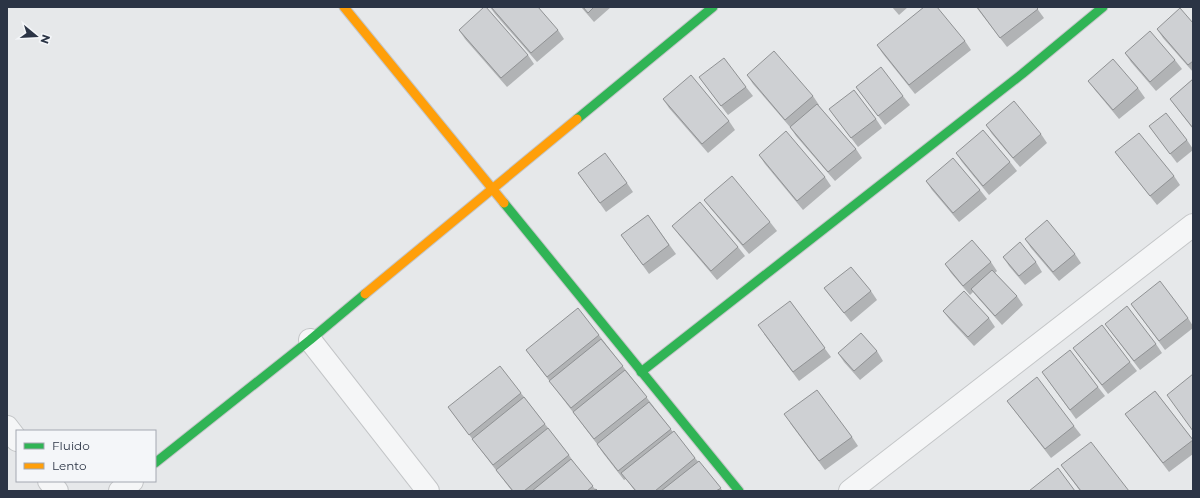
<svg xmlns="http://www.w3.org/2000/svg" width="1200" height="498" viewBox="0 0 1200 498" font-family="Montserrat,sans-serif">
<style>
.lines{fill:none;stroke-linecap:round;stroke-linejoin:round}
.street-casing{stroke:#c4c6c8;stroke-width:24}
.fast-casing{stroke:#c4c6c8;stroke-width:11}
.slow-casing{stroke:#c4c6c8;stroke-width:11}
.street{stroke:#f5f6f7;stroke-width:22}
.fast{stroke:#30b455;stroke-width:9}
.slow{stroke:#ff9f0a;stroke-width:9}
.wall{fill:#b1b3b5}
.building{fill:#ced0d3;stroke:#909294}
</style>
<rect width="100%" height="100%" fill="#e6e8ea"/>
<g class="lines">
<g class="street-casing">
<g id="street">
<path d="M310,340L428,491"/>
<path d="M7,427L17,440"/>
<path d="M49,481L57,491"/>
<path d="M120,491L132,481"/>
<path d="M850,491L1193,225"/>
</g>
</g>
<g class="fast-casing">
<g id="fast">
<path d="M577,119L713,7"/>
<path d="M504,203L739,491"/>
<path d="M641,372L1022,74L1103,7"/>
<path d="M155,463L310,340L365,294"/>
</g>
</g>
<g class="slow-casing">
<g id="slow">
<path d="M344,7L504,203"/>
<path d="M365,294L577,119"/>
</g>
</g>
<use href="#street" class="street"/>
<use href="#fast" class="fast"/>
<use href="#slow" class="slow"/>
</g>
<g class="wall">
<path d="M490,7L558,30L564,39L537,62L495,14Z"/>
<path d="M581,7H611L594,22Z"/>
<path d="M892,7H908L899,15Z"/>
<path d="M976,7H1036L1044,18L1007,47Z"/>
<path d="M1193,23V72L1163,38L1157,29Z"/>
<path d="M459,30L528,55L534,64L507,87L465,39Z"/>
<path d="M965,41L971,50L915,94L883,54L877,45Z"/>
<path d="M1125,53L1175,60L1182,69L1156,91L1131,62Z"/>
<path d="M747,75L813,96L819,105H818L856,149L862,158L835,181L796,136L790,127L753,84Z"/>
<path d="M699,77L746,87L753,96L728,115Z"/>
<path d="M1193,79V129L1170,99Z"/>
<path d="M1088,81L1138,88L1145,98L1119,119L1095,90Z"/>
<path d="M856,87L903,96L910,105L885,125Z"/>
<path d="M663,99L729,121L735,130L708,153L669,108Z"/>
<path d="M829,109L876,119L882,128L858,147Z"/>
<path d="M986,125L1041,134L1047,143L1020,167L992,134Z"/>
<path d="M1149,126L1187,140L1193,149V150L1177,163Z"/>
<path d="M1115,152L1174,176L1180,185L1157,205L1122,161Z"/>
<path d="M956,153L1010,162L1017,171L989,195L962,162Z"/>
<path d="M759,155L825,177L831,186L803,210L765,164Z"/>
<path d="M578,173L627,183L633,192L606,212Z"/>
<path d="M926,181L980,190L987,199L959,222L932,190Z"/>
<path d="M704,200L770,222L777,231L749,254L711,209Z"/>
<path d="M648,215L676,254L649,274L621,235Z"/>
<path d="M672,226L738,247L745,256L717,280L679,235Z"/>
<path d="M1025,239L1075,254L1081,263L1059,281L1031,248Z"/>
<path d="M1003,257L1036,262L1042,272L1025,285L1009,266Z"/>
<path d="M991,262L997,271L995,273L1017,296L1023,305L1002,325L978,298L973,292L970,295L951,273L945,264Z"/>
<path d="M824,288L871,291L877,300L851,322L831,297Z"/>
<path d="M790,301L831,357L799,381L764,334Z"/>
<path d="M1131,304L1188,318L1193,326V328L1165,350Z"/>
<path d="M943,311L989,318L995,327L974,346L950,320Z"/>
<path d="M1105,324L1156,344L1162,353L1140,370Z"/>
<path d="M599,335L673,432L723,491H635L626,479L624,480L603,453L597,444L526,350Z"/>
<path d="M1073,348L1130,362L1137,371L1108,394Z"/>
<path d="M877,351L883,361L860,380L844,362L838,353Z"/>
<path d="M1042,372L1098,387L1105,396L1076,419Z"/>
<path d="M1155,391L1193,440V454L1169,472L1125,414Z"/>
<path d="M521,393L569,455L575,464L595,489L598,491H512L448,407Z"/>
<path d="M1007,401L1074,426L1081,435L1051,458Z"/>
<path d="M790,423L852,437L858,446L825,470Z"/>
<path d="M1061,465L1129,491H1080Z"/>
</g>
<g class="building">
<path d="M484,7H486L528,55L501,78L459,30Z"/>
<path d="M491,7H538L558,30L531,53Z"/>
<path d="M583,7H594L588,13Z"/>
<path d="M924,7H937L965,41L909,85L877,45Z"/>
<path d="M977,7H1036L1038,9L1000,38Z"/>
<path d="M1180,8L1193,23V61L1188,65L1157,29Z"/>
<path d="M1150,31L1175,60L1150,82L1125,53Z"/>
<path d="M774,51L813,96L785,120L747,75Z"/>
<path d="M724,58L746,87L721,106L699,77Z"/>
<path d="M1113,59L1138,88L1113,110L1088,81Z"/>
<path d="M881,67L903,96L878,116L856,87Z"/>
<path d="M691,75L729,121L702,144L663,99Z"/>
<path d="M1193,79V128L1170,99Z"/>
<path d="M854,90L876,119L851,138L829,109Z"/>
<path d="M1014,101L1041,134L1013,158L986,125Z"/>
<path d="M817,104L856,149L828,172L790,127Z"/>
<path d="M1166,113L1187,140L1170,154L1149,126Z"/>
<path d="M983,130L1010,162L983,186L956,153Z"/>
<path d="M786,131L825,177L797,201L759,155Z"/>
<path d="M1139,133L1174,176L1150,196L1115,152Z"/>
<path d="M605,153L627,183L600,203L578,173Z"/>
<path d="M953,158L980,190L953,213L926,181Z"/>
<path d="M732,176L770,222L743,245L704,200Z"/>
<path d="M700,202L738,247L711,271L672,226Z"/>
<path d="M648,215L669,245L643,265L621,235Z"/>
<path d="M1047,220L1075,254L1053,272L1025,239Z"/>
<path d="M972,240L991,262L963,286L945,264Z"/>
<path d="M1020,242L1036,262L1019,276L1003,257Z"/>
<path d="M851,267L871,291L844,313L824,288Z"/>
<path d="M992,270L1017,296L995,316L971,289Z"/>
<path d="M1160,281L1188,318L1159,341L1131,304Z"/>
<path d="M964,291L989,318L968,337L943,311Z"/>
<path d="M790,301L825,348L793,372L758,325Z"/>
<path d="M1127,306L1156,344L1134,361L1105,324Z"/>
<path d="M578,308L599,335L547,377L526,350Z"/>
<path d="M1102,325L1130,362L1102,385L1073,348Z"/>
<path d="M861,333L877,351L854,371L838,353Z"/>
<path d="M601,339L623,366L571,408L549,381Z"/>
<path d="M1070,350L1098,387L1070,410L1042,372Z"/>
<path d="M500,366L521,393L469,435L448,407Z"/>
<path d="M625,370L647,397L594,439L573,412Z"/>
<path d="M1193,374V431L1167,395Z"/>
<path d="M1037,377L1074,426L1045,449L1007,401Z"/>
<path d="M817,390L852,437L819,461L784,414Z"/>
<path d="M1155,391L1193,440L1163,463L1125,414Z"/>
<path d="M524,397L545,424L493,465L472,439Z"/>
<path d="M649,402L671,429L618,471L597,444Z"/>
<path d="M548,428L569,455L524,491H513L496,470Z"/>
<path d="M674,431L695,458L655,491H636L621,473Z"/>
<path d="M1091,442L1129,491H1081L1061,465Z"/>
<path d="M571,459L593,486L587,491H532Z"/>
<path d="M699,461L721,488L716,491H661Z"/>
<path d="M1058,468L1075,491H1029Z"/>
<path d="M596,489L598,491H593Z"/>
</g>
<rect width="1200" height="498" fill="none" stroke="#2b3445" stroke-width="16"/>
<rect x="16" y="430" width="140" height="52" fill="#f4f6f9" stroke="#a4a8b1"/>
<rect x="24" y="443" width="20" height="6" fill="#30b455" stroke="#a4a8b1"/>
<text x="52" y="450" font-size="12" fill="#2b3445">Fluido</text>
<rect x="24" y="463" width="20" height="6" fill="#ff9f0a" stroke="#a4a8b1"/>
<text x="52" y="470" font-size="12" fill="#2b3445">Lento</text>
<g transform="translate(36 36) rotate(108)" stroke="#f4f6f9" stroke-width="3" paint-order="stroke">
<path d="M0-3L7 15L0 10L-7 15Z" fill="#2b3445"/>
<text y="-6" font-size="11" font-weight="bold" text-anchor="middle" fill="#2b3445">N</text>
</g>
</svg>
